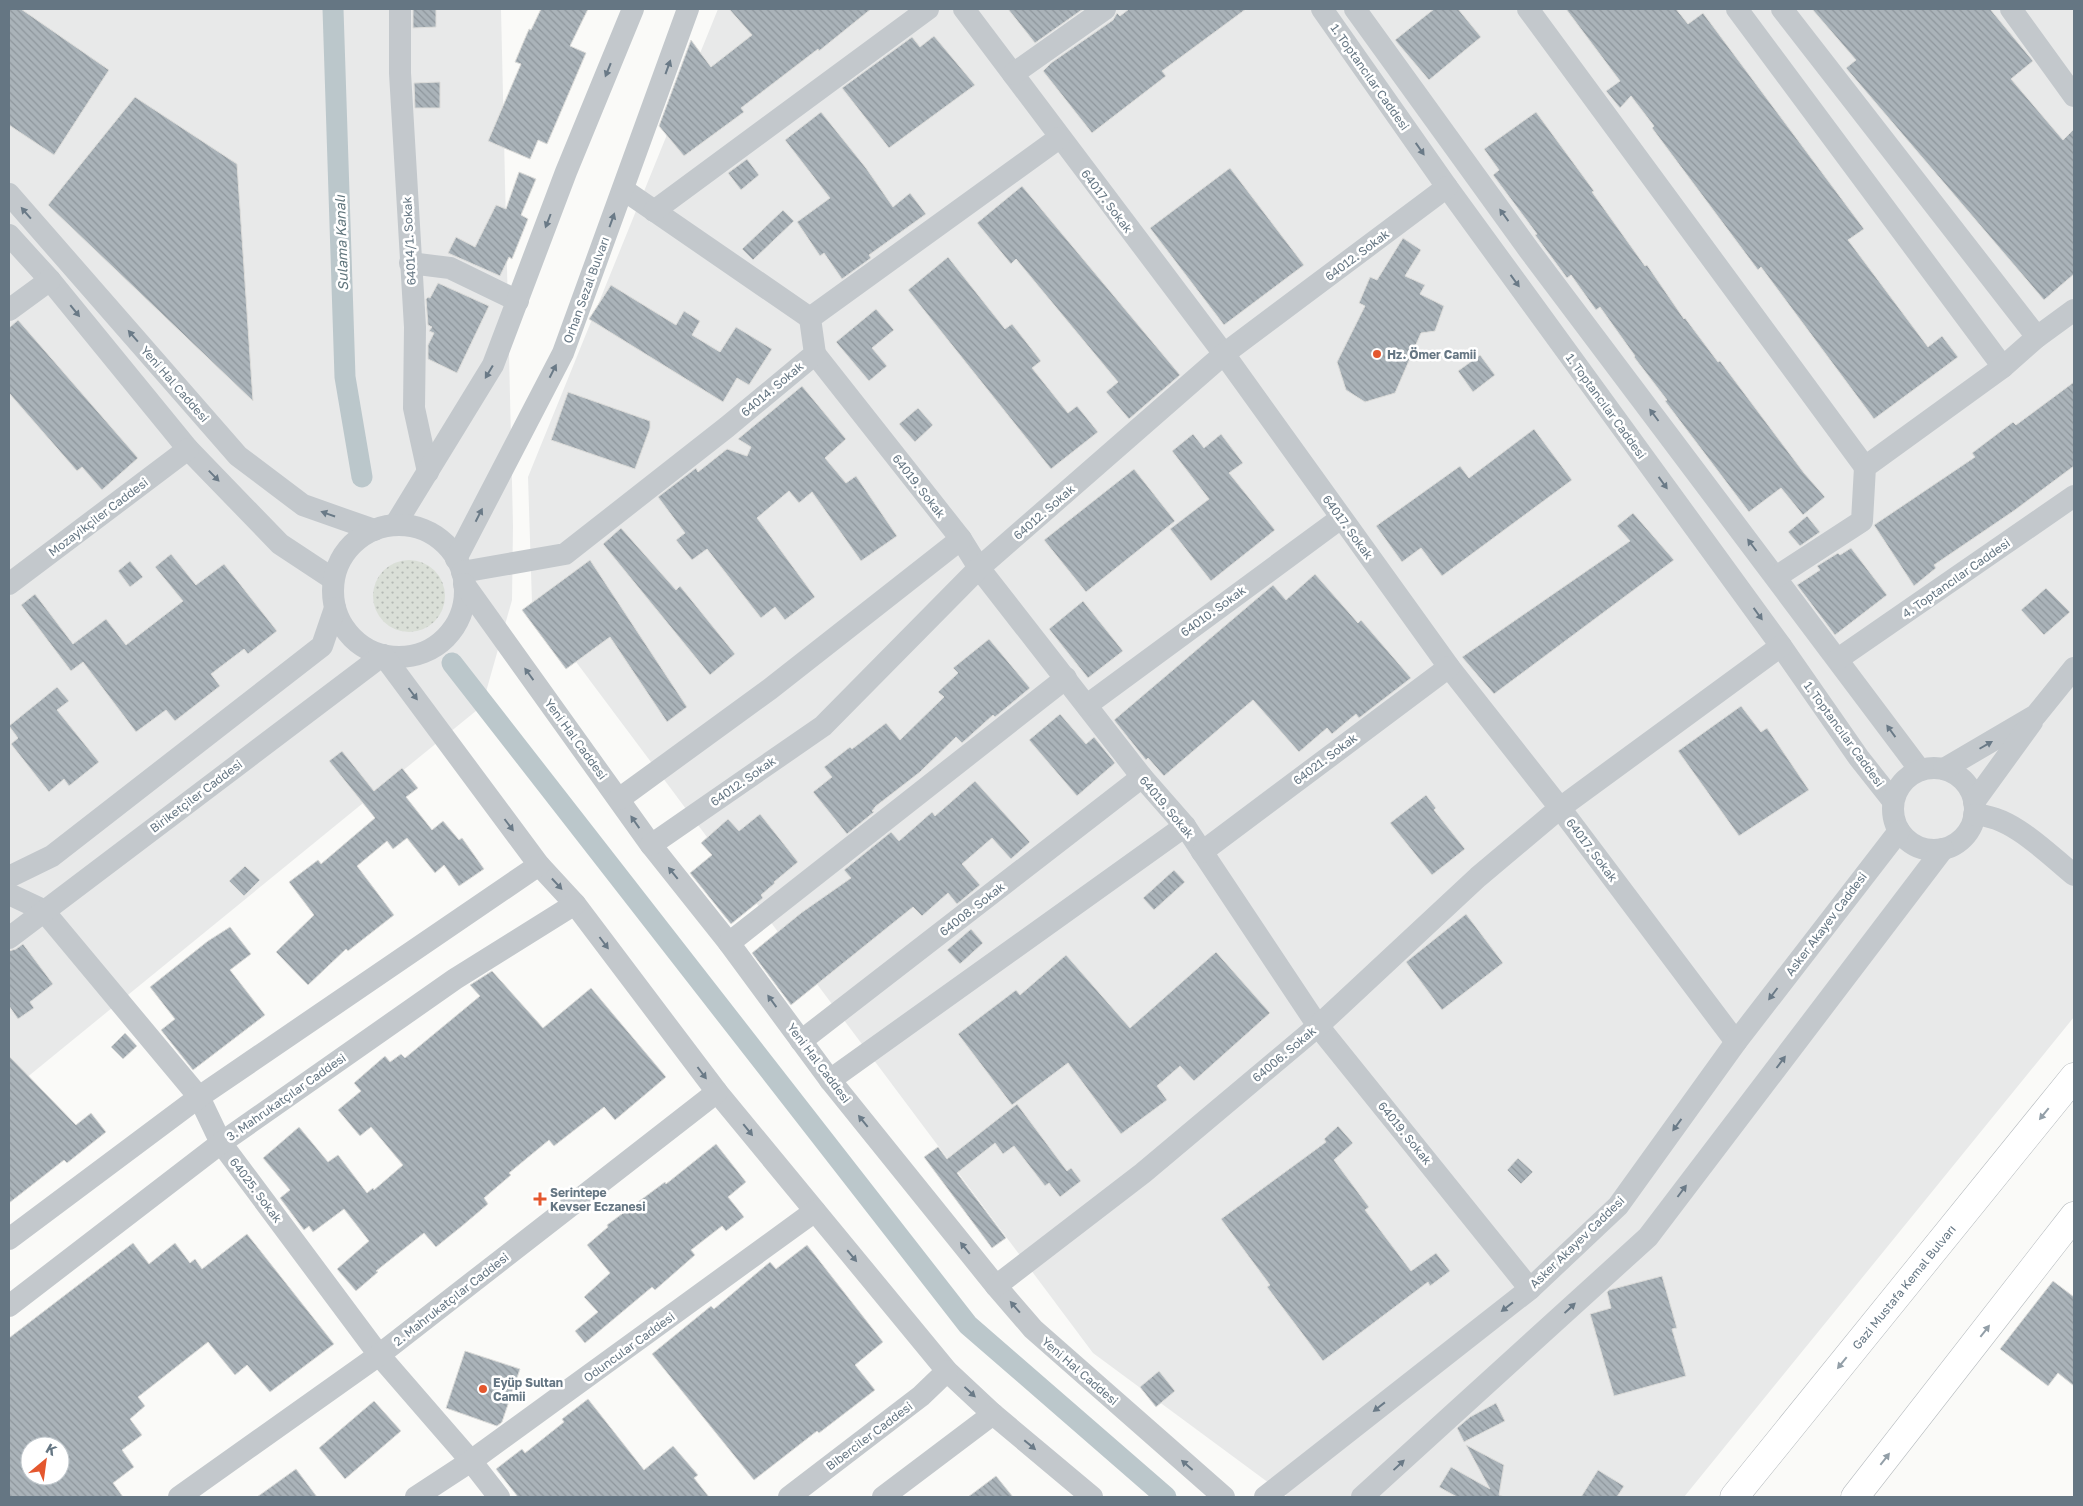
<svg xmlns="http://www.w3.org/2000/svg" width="2083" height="1506" viewBox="0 0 2083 1506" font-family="'Golos Text',sans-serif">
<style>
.built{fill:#e8e9e9}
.grass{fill:url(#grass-dots)}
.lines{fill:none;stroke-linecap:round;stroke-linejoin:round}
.canal{stroke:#bbc7cb;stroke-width:21}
.building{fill:url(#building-back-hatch);stroke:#dcdcda;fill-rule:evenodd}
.highway-casing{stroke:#b4b9bd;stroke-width:29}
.minor{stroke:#c3c8cc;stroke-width:22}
.highway{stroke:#fff;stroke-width:28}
.oneway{fill:#6a7a87}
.oneway2{fill:#939fa8}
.poi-dot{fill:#e4572e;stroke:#fff;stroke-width:2}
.labels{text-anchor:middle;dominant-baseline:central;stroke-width:5;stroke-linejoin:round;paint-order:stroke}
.street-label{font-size:12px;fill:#657683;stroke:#fff}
.poi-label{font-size:12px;font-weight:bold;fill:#657683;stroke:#fff;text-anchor:start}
.water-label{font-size:14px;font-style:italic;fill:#60757c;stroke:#fff}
</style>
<defs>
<pattern id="grass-dots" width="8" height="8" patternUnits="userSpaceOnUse" patternTransform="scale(1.25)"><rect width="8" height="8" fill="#dadfd7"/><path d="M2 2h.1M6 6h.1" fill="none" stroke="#b4b9b4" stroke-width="1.8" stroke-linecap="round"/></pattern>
<pattern id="building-back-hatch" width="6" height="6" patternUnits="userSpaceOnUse" patternTransform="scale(1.25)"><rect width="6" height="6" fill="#aab3b9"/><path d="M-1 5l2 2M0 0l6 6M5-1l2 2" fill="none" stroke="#8e969c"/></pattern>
</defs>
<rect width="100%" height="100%" fill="#fafaf8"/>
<g class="built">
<path d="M9,9H501L513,526L512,600L482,706L9,1092Z"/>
<path d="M718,9H2074V1017L1684,1497H1288L1093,1353L532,603L528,477Z"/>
</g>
<circle class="grass" cx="409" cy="596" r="36"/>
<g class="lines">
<g class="canal">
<path d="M333,9L345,377L362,477"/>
<path d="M452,663L968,1325L1166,1497"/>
</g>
</g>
<g class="building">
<path d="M9,9H21L109,70L54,155L9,125Z"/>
<path d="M413,9H436V27L413,28Z"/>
<path d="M541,9H588L570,46L586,53L547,144L538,140L530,159L488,141L521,64L515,62L529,29L531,30Z"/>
<path d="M729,9H871L819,51L818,49L741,108L744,112L684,156L659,126L691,40L711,67L752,35Z"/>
<path d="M1008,9H1083L1035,43Z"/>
<path d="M1129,9H1246L1162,71L1166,76L1092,133L1043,71L1051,63L1113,20L1117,13L1120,16Z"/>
<path d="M1434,9H1458L1481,37L1429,80L1395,40Z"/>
<path d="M1566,9H1676L1688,24L1703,13L1864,229L1848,240L1928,347L1942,336L1958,357L1874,419L1761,267L1758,270L1652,128L1654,126L1631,96L1620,108L1606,91L1620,81Z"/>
<path d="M1812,9H1990L2033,61L2011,79L2063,140L2074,129V274L2044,300L1846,68L1856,60Z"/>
<path d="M934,36L975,85L889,148L842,88L912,37L920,47Z"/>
<path d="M440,82V108H415L414,83Z"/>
<path d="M135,97L237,164L253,401L48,205Z"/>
<path d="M821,112L866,168L893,207L910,193L926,214L869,255L871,258L842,279L824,253L820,256L797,222L830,198L785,140Z"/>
<path d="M1536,112L1594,191L1592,192L1645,266L1647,265L1684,319L1685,318L1718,362L1720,361L1804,473L1825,497L1803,515L1781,488L1749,512L1665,401L1667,400L1634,357L1635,356L1600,307L1596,310L1571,275L1567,278L1535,235L1537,234L1493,175L1499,170L1484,149Z"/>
<path d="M747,159L759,175L741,190L728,173Z"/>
<path d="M1230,168L1304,265L1224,325L1150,228Z"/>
<path d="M519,172L536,179L521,215L528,219L512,259L509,257L500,276L448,253L456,237L475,247L496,205L506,209Z"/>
<path d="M1022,186L1180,375L1129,419L1106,392L1118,382L1016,259L1011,264L977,223Z"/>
<path d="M783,210L794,221L753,260L742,249Z"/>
<path d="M1403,238L1421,250L1405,276L1425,285L1420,294L1444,306L1435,331L1421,333L1395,393L1365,402L1346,390L1337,362L1365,306L1359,303L1370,277L1377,280Z"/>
<path d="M948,257L1005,329L1012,324L1041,361L1032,368L1068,413L1077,406L1098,432L1051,469L908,290Z"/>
<path d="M438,283L489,306L457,373L428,359V345L434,333L429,331L432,327L428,325L426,299L428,297L430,298Z"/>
<path d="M611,285L676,325L684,311L700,321L692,335L720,352L736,327L772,349L749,385L737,378L723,402L589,319Z"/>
<path d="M876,309L894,330L872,348L887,366L869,381L836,342Z"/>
<path d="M18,320L138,458L102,490L82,467L77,471L9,393V328Z"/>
<path d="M1480,355L1495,375L1473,392L1458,371Z"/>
<path d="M2074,382V466L2015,510L1934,565L1936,568L1914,586L1874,525L1975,457L1972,453L2013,422L2016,425Z"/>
<path d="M802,386L846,439L825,458L846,483L856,476L897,536L861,561L812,492L799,503L789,491L757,518L815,597L785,620L775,607L761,618L707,549L692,560L676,540L685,533L658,497L696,468L698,472L727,449L747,456L751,447L738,439Z"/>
<path d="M568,392L650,421V428L635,469L551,440Z"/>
<path d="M918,408L933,425L915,442L899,424Z"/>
<path d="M1534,429L1572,480L1442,576L1421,548L1402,562L1376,526L1460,466L1469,478Z"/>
<path d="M1193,434L1204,448L1221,434L1243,463L1229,473L1275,530L1211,581L1170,529L1209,499L1172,451Z"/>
<path d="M1134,469L1175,521L1086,592L1044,540Z"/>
<path d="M1633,513L1674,560L1494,694L1462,657L1630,541L1617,526Z"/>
<path d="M1807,516L1820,532L1800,546L1788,532Z"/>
<path d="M621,528L676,590L680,586L735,654L710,675L603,544Z"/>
<path d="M1851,548L1887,595L1835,635L1797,585L1820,570L1817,566L1838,553L1840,555Z"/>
<path d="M171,554L196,585L224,564L277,631L248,654L244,649L211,674L220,686L175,721L166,710L136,732L83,662L71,671L21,605L35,594L73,644L106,619L126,645L183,601L155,567Z"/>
<path d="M590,560L687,707L667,722L610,637L566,669L522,610Z"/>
<path d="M130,561L143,577L130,587L118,571Z"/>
<path d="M1315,574L1358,623L1361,620L1411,678L1359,718L1356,714L1332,734L1327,728L1299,752L1253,700L1164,776L1148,758L1146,760L1114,720L1273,585L1286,600Z"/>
<path d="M2046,588L2070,612L2044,635L2021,610Z"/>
<path d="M1083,601L1123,651L1088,678L1049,629Z"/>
<path d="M989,639L1030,688L995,717L993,715L962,743L956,737L920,772L876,806L872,811L874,812L847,834L813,792L832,777L824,767L850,747L852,749L886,723L900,740L944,697L938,692L958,673L953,668Z"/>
<path d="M57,687L69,701L57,710L99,762L69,786L64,779L49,792L11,744L18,738L9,726Z"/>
<path d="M1741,706L1761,732L1767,728L1809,790L1739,836L1678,751Z"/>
<path d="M1060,714L1086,744L1094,737L1115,763L1077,796L1029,740Z"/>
<path d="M342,751L374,791L402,768L418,788L406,797L432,830L443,821L459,840L462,838L484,869L459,886L444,865L435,873L407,838L393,849L387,841L357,866L394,915L348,951L346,949L308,985L276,952L314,915L289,882L318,860L321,864L375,818L329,761Z"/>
<path d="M975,781L1030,842L1011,859L992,838L962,864L980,885L957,904L948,893L922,916L913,907L791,1005L752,953L801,913L851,878L844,870L891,832L899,841L932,812L935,816Z"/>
<path d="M1426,795L1436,808L1434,810L1465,849L1432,875L1390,823Z"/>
<path d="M760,814L798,862L774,882L775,883L761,895L763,898L731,924L690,873L712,855L701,843L728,819L739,831Z"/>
<path d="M245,866L260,880L244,896L229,881Z"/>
<path d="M1174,870L1185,882L1154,910L1143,898Z"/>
<path d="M1466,914L1503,963L1442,1010L1406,962Z"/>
<path d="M230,927L251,954L230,970L265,1015L193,1070L161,1030L175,1019L150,987L208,941Z"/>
<path d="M971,929L983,943L960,964L947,950Z"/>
<path d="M23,944L53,984L30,1002L34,1008L18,1019L9,1006V951L16,949Z"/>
<path d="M1216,952L1270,1013L1194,1081L1180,1066L1157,1086L1167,1100L1121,1134L1068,1063L1012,1105L958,1034L1016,990L1020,995L1066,955L1130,1028Z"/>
<path d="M492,971L543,1028L591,988L666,1077L615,1120L604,1107L554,1146L549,1140L509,1173L511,1175L484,1198L488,1204L462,1226L436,1247L424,1233L376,1271L378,1272L356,1291L337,1269L369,1241L344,1209L313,1232L309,1226L304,1230L280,1198L290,1190L263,1158L299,1127L328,1162L338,1155L367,1193L373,1188L374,1190L403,1165L371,1127L360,1136L338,1110L361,1091L354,1083L385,1056L390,1062L401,1054L405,1058L480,996L470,985Z"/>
<path d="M125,1033L137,1046L123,1059L111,1047Z"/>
<path d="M9,1056L76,1125L91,1113L106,1132L67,1163L64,1160L9,1203Z"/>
<path d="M1017,1104L1067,1171L1071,1168L1081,1181L1060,1197L1049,1183L1045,1186L1014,1146L1003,1154L995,1143L957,1173L1006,1238L992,1248L924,1157L938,1147L947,1159Z"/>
<path d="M1338,1126L1353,1143L1334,1160L1369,1207L1365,1210L1411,1271L1436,1253L1450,1271L1430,1286L1428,1282L1323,1361L1267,1287L1270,1285L1221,1219L1326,1142L1324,1139Z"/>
<path d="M716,1144L746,1182L728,1197L744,1217L726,1231L722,1226L691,1250L695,1255L655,1290L652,1287L585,1343L575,1331L598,1312L584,1297L610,1273L587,1245L608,1227L607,1225L665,1182L666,1184Z"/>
<path d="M1518,1158L1533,1172L1521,1184L1507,1170Z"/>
<path d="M247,1234L334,1344L270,1392L247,1365L235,1375L208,1342L138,1397L145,1406L130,1419L142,1435L122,1450L134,1467L113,1483L123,1497H9V1338L133,1243L149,1264L175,1243L190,1263L195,1259L202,1269ZM30,1446H60V1476H30Z"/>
<path d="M807,1245L883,1342L855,1365L875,1390L819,1433L817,1431L754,1480L652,1354L711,1306L714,1309L770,1262L776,1269Z"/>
<path d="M1662,1276L1677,1328L1672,1329L1686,1376L1614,1396L1590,1314L1611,1308L1607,1292L1609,1290Z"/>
<path d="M2053,1281L2074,1297V1386L2058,1373L2048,1386L2000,1349Z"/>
<path d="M465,1351L520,1369L502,1422L497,1426L446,1408Z"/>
<path d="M1159,1371L1175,1391L1156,1407L1140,1387Z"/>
<path d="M588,1399L644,1470L673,1446L698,1475L694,1478L709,1497H518L496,1469L522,1449L525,1453L564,1422L562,1419Z"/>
<path d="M374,1401L401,1431L345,1479L319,1448Z"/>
<path d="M1496,1403L1505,1421L1464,1442L1457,1428L1470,1417Z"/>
<path d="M1466,1445L1504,1465L1499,1495L1504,1497H1457L1439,1487L1451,1467L1490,1489Z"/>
<path d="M296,1469L317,1497H257Z"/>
<path d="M1598,1470L1624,1486L1617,1497H1581Z"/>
<path d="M996,1476L1013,1497H968Z"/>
</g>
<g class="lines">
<g class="highway-casing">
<g id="highway">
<path d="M1734,1497L2074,1077"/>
<path d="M1855,1497L2074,1216"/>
</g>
</g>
<g class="minor">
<path d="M400,9V73L415,327L414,408L428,472"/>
<path d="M964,9L1224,354L1449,667L1560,808L1736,1042"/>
<path d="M1322,9L1447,187L1781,646L1859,758L1893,801"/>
<path d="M1355,9L1529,250L1920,770"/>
<path d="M1528,9L1865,467"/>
<path d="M1737,9L2003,367"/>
<path d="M1782,9L2037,337"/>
<path d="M2011,9L2074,96"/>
<path d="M1013,74L1105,9"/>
<path d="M624,190L810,318"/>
<path d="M9,194L238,456L303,505L374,530"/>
<path d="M654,211L928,9"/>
<path d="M9,235L50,280L188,449L280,544L333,579"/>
<path d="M410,263L450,268L518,301"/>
<path d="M9,310L50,280"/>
<path d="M815,354L961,539L979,568L1142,777L1185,826L1318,1026L1530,1289"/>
<path d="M395,525L493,365L566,172L633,9"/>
<circle cx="399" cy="591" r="66"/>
<path d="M456,559L563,353L688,9"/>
<path d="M462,572L565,554L727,427L815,354L810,318L1059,138"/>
<path d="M1776,577L1862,521L1865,467L2003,367L2037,337L2074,310"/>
<path d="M9,584L188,449"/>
<path d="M464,584L651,845L729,943L830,1080L996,1286L1033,1329L1224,1497"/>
<path d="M1838,659L2074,496"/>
<path d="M1087,705L1341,518"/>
<circle cx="1934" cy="809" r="41"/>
<path d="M1944,769L2036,715L2074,668"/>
<path d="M619,799L770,689L961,539"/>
<path d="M1974,802L2032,722"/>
<path d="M1974,815C2010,814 2047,853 2074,875"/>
<path d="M651,845L823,726L979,568L1224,354L1447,187"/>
<path d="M1202,852L1449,667"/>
<path d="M9,877L52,856L322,646L335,608"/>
<path d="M9,894L43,910L199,1097L221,1143L379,1355L471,1461L499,1497"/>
<path d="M9,938L383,655L539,865L575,904L717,1092L947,1371L993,1414L1092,1497"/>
<path d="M729,943L1066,678"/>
<path d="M801,1041L1142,777"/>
<path d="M830,1080L1185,826"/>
<path d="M9,1239L199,1097L539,865"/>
<path d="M996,1286L1143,1173L1318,1026L1478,877L1560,808L1781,646"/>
<path d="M9,1306L221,1143L455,979L575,904"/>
<path d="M179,1497L379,1355L717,1092"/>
<path d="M416,1497L471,1461L815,1211"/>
<path d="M789,1497L921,1396L947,1371"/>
<path d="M883,1497L993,1414"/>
<path d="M1265,1497L1530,1289L1618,1206L1736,1042L1899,831"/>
<path d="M1362,1497L1648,1237L1943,849"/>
</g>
<use href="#highway" class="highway"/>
</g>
<defs><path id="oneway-solid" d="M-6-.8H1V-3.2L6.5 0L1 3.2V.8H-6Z" transform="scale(1.25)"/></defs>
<g class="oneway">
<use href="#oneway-solid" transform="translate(668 67) rotate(-70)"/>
<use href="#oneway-solid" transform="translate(608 70) rotate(112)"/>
<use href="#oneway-solid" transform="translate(1420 149) rotate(55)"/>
<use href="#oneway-solid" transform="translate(26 213) rotate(-131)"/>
<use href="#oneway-solid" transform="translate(1504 215) rotate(-126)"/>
<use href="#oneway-solid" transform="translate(612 220) rotate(-70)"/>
<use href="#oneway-solid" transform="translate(548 221) rotate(111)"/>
<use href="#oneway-solid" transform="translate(1515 281) rotate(54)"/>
<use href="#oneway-solid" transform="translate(75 311) rotate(51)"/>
<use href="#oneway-solid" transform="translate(133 336) rotate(-131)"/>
<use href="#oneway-solid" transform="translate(553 371) rotate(-63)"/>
<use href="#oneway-solid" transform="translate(489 372) rotate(121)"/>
<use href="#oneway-solid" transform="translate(1654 415) rotate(-127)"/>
<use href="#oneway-solid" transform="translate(214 476) rotate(46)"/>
<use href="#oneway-solid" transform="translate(1663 483) rotate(54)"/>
<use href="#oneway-solid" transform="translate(328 514) rotate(-161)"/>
<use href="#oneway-solid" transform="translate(479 515) rotate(-63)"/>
<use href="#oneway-solid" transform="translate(1752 545) rotate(-127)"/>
<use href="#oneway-solid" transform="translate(1758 614) rotate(54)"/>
<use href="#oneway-solid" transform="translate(529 674) rotate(-126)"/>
<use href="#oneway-solid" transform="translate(413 694) rotate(53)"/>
<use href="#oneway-solid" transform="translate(1891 731) rotate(-126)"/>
<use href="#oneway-solid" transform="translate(1986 745) rotate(-30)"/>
<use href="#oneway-solid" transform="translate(635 822) rotate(-125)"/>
<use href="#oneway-solid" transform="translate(509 825) rotate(53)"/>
<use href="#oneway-solid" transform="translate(673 873) rotate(-129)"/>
<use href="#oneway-solid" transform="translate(557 884) rotate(47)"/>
<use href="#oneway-solid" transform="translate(604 943) rotate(53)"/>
<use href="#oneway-solid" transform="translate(1773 994) rotate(127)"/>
<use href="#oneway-solid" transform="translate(772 1001) rotate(-126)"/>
<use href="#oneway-solid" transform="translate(1781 1062) rotate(-53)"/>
<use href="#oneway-solid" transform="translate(702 1073) rotate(53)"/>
<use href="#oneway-solid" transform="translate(863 1121) rotate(-129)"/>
<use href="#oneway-solid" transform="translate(1677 1125) rotate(126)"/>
<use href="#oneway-solid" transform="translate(748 1130) rotate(51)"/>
<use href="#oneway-solid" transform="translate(1682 1191) rotate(-53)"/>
<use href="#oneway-solid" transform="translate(965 1248) rotate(-129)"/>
<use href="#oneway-solid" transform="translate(852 1256) rotate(50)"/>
<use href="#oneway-solid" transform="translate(1015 1307) rotate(-131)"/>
<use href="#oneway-solid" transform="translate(1507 1307) rotate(142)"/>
<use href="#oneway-solid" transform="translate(1570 1308) rotate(-43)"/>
<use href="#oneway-solid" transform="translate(970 1392) rotate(43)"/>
<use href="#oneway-solid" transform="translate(1379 1407) rotate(142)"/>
<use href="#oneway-solid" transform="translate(1030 1445) rotate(40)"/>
<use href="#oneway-solid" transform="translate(1187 1465) rotate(-139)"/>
<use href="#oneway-solid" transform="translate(1399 1465) rotate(-43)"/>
</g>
<g class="oneway2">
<use href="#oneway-solid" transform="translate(2044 1114) rotate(129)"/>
<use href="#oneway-solid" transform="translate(1985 1331) rotate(-52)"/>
<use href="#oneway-solid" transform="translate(1842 1363) rotate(129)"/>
<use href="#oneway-solid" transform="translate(1885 1459) rotate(-52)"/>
</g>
<g class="poi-dot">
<circle cx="1377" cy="354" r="5"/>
<path d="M537.5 1191.5h5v5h5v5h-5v5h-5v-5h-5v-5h5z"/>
<circle cx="483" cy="1389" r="5"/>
</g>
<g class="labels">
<g class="street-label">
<text transform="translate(1370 77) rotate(55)">1. Toptancılar Caddesi</text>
<text transform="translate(1107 201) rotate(53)">64017. Sokak</text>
<text transform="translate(409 241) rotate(-93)">64014/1. Sokak</text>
<text transform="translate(1357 255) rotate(-37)">64012. Sokak</text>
<text transform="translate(586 290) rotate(-70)">Orhan Sezal Bulvarı</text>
<text transform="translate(175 384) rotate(49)">Yeni Hal Caddesi</text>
<text transform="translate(772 389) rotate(-40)">64014. Sokak</text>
<text transform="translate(1606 406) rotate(54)">1. Toptancılar Caddesi</text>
<text transform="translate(919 486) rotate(52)">64019. Sokak</text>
<text transform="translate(1044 512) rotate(-41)">64012. Sokak</text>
<text transform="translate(98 517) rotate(-37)">Mozayikçiler Caddesi</text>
<text transform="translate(1348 527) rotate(54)">64017. Sokak</text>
<text transform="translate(1956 578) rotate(-35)">4. Toptancılar Caddesi</text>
<text transform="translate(1213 611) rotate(-36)">64010. Sokak</text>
<text transform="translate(1844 734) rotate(54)">1. Toptancılar Caddesi</text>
<text transform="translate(576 739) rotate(54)">Yeni Hal Caddesi</text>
<text transform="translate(1325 759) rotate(-37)">64021. Sokak</text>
<text transform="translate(743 781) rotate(-35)">64012. Sokak</text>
<text transform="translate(196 796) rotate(-37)">Biriketçiler Caddesi</text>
<text transform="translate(1167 807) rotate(50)">64019. Sokak</text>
<text transform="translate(1592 850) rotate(53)">64017. Sokak</text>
<text transform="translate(972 909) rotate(-38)">64008. Sokak</text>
<text transform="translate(1826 924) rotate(-53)">Asker Akayev Caddesi</text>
<text transform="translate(1284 1054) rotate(-40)">64006. Sokak</text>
<text transform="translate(819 1063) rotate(53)">Yeni Hal Caddesi</text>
<text transform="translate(286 1097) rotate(-35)">3. Mahrukatçılar Caddesi</text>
<text transform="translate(1405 1133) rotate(51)">64019. Sokak</text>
<text transform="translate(256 1190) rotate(53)">64025. Sokak</text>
<text transform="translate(1577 1242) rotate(-44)">Asker Akayev Caddesi</text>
<text transform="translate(1904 1287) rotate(-51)">Gazi Mustafa Kemal Bulvarı</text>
<text transform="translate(451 1299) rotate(-38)">2. Mahrukatçılar Caddesi</text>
<text transform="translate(629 1347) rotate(-36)">Oduncular Caddesi</text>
<text transform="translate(1080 1371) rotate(41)">Yeni Hal Caddesi</text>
<text transform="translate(869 1436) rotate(-37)">Biberciler Caddesi</text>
</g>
<g class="poi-label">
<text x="1387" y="354">Hz. Ömer Camii</text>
<text x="550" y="1192">Serintepe<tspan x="550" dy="14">Kevser Eczanesi</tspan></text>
<text x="493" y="1382">Eyüp Sultan<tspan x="493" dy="14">Camii</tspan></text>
</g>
<g class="water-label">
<text transform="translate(341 243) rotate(-92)">Sulama Kanalı</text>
</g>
</g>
<rect width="2083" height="1506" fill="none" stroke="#657683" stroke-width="20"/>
<g transform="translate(45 1461) rotate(29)"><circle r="24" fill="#ffffff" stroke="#c1c8cd"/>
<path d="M0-4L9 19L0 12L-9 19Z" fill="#e4572e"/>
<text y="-8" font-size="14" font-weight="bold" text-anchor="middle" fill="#657683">K</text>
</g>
</svg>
